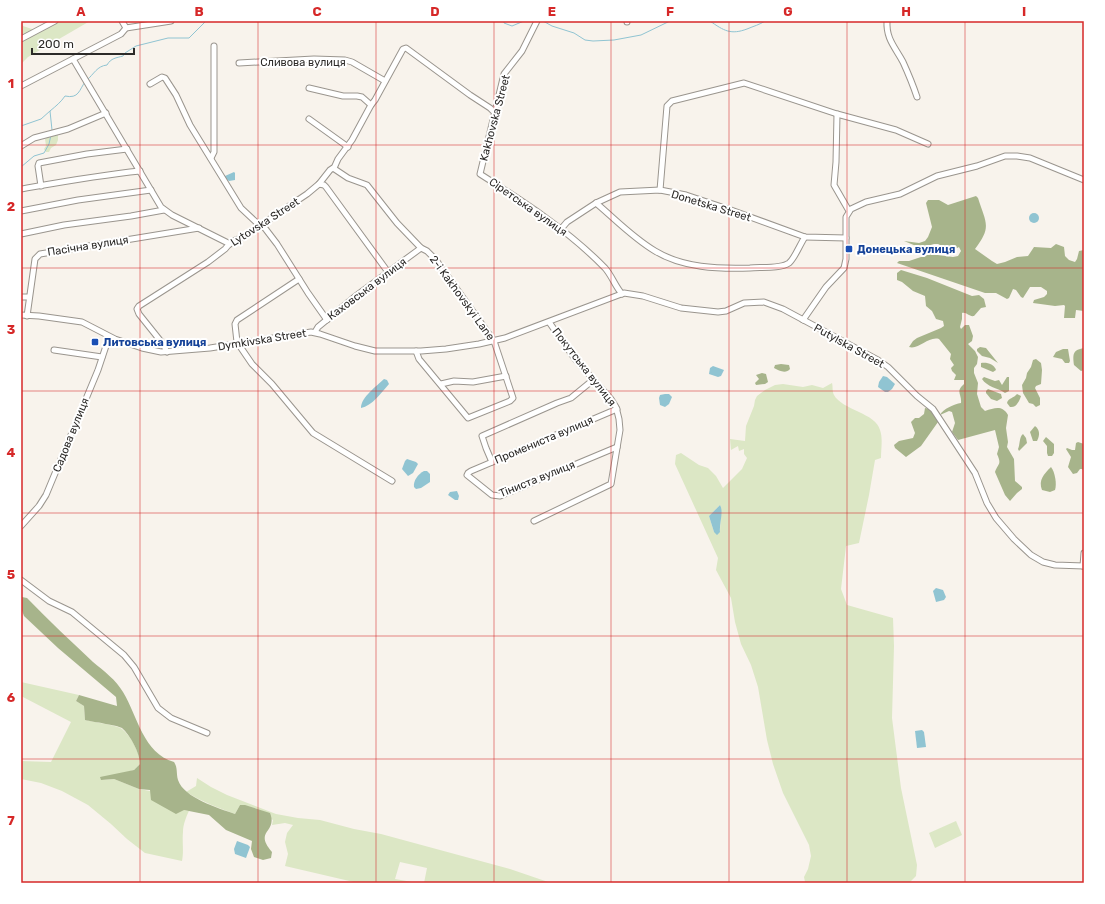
<svg xmlns="http://www.w3.org/2000/svg" width="1105" height="904" viewBox="0 0 1105 904" font-family="Rubik,sans-serif">
<style>
.green{fill:#dce7c5;fill-rule:evenodd}
.forest{fill:#a7b48b}
.water{fill:#90c4d2}
.lines{fill:none;stroke-linecap:round;stroke-linejoin:round}
.stream{stroke:#90c4d2;stroke-width:1}
.minor-casing{stroke:#9a958e;stroke-width:7}
.minor{stroke:#fff;stroke-width:5}
.grid{fill:none;stroke:#d62828;stroke-width:1;stroke-opacity:0.55}
.transit-dot{fill:#1a4fb4;stroke:#fff;stroke-width:1.5}
.labels{text-anchor:middle;dominant-baseline:central;stroke-width:4;stroke-linejoin:round;paint-order:stroke}
.street-label{font-size:11px;fill:#2c2a28;stroke:#fff}
.transit-label{font-size:11px;font-weight:bold;fill:#164399;stroke:#fff;text-anchor:start}
.neatline{fill:none;stroke:#d62828;stroke-width:1.5}
.grid-label{font-size:13px;text-anchor:middle;font-weight:bold;fill:#d62828}
</style>
<rect width="100%" height="100%" fill="#f8f3ec"/>
<g class="green">
<path d="M21,21L23,26L35,30L54,21H90L28,57L21,64Z"/>
<path d="M58,135V140L56,145L51,148L49,152H46L44,149L46,146L45,139L50,136Z"/>
<path d="M832,383C833,386 832,391 834,395C842,410 876,413 880,430C883,438 881,449 881,458L875,460L869,495L859,543L846,546L841,589L847,605L893,618L894,646L892,718L901,788L917,865L916,876L909,883L805,882L804,877L808,869L811,856L809,845L783,793L773,764L767,740L758,687L751,665L741,644L735,622L731,598L716,570L718,558L675,464L676,455L681,453L699,465L708,468L716,476L723,488L742,469L747,458L744,454V449L739,451L738,446L731,450L730,439L745,441L746,426L754,406L755,400L757,396L765,390L775,385L783,384L803,387L812,385L823,388ZM720,505C722,514 720,523 720,532H714L709,516Z"/>
<path d="M21,682L79,695L76,701L84,706L85,720C93,722 117,725 122,729C131,736 140,753 140,764L134,770L101,780L114,779L139,789L150,791L184,810L189,811C186,817 183,825 183,832C182,842 184,851 182,861L145,853L127,839L111,824L88,805L62,791L41,783L21,779V761L51,762L71,722L21,696Z"/>
<path d="M197,778L211,787L227,795L276,814L298,818L320,820L354,829L381,834L510,869L551,883H424L427,868L400,862L395,879L418,883H358L285,866L288,854L285,842L287,833L293,825L285,823L272,825L273,820L240,805L235,814C218,808 201,801 186,792L196,786Z"/>
<path d="M956,821L962,835L935,848L929,833Z"/>
</g>
<g class="forest">
<path d="M976,196L978,198C986,223 992,227 975,249L992,261L997,264L1005,262L1017,257L1028,256L1034,247L1051,248L1056,244L1064,247L1065,256L1069,260L1075,262L1077,259L1079,251L1084,250V311L1076,310L1075,318H1064L1065,306L1064,305L1055,306L1033,303L1034,300L1044,297L1047,294V291L1041,287H1030L1023,298L1021,297L1016,290L1013,289L1009,298L1007,299L996,293H985L897,263L899,261H909L930,254L953,257L958,256L961,251L959,247L953,250H950L938,244H934L921,248L904,241L919,243L925,241L928,237L932,227L926,203L928,200H939L948,205Z"/>
<path d="M901,270L927,278L972,296L979,295L984,299L986,307L981,308L974,316C969,317 967,312 962,313V319L960,327L961,329L965,325H969L973,336L972,341L968,344L975,351L978,357L977,364L974,368V373L978,383L977,394L981,407L985,411C995,408 1002,405 1008,415L1006,428L1008,442L1007,447L1014,459L1015,481L1022,487V489L1017,493L1010,501L1005,495L995,472C998,463 1002,465 997,454L999,447L995,430L958,440L952,432L955,423L952,412L949,411L940,415C943,409 954,404 961,403C962,394 955,392 964,384V380H954L956,375L952,371L951,368L954,365L950,359L951,354L939,339C928,336 919,350 909,347L913,341L917,338L941,328L944,326L943,321L936,319L932,311L926,306L925,296L913,291L902,282L897,280V273Z"/>
<path d="M980,347L986,348L998,363L990,358L982,356L977,351V349Z"/>
<path d="M1084,348V370L1081,371L1074,365C1073,355 1072,350 1084,348Z"/>
<path d="M1063,349H1068L1070,361L1069,363H1065L1062,359L1053,357L1056,352Z"/>
<path d="M1036,359L1041,363L1042,370L1041,384L1036,386L1035,388L1040,398V405L1036,407L1033,404L1029,403L1023,393L1022,385L1026,378L1027,373L1031,367L1033,360Z"/>
<path d="M981,363C987,362 994,364 996,370L993,372L981,367Z"/>
<path d="M781,364L789,365L790,369C786,374 779,371 774,368L775,365Z"/>
<path d="M762,373L766,374L768,382L765,384L756,385L755,383L759,379L756,375Z"/>
<path d="M984,377L995,381L999,380L1002,385L1007,377H1009V391L1005,393C998,388 987,387 982,379Z"/>
<path d="M988,389L1001,394L1002,398L997,401L991,399L986,393V391Z"/>
<path d="M1017,394L1021,396C1019,402 1016,408 1010,407L1007,403C1008,398 1014,398 1017,394Z"/>
<path d="M925,408L930,409L938,422L921,446L906,457L895,448L894,445L899,441L913,438L915,433L911,422L915,418H919L924,414Z"/>
<path d="M1035,426C1040,430 1040,435 1037,441H1033L1030,432Z"/>
<path d="M1023,434L1026,438L1027,443L1019,451L1018,449C1020,445 1019,437 1023,434Z"/>
<path d="M1046,437L1054,444V453L1052,456H1048L1047,453V446L1043,441Z"/>
<path d="M1078,442L1084,444V471L1082,469H1080L1077,473L1073,474L1068,467L1071,457L1066,449L1067,448L1072,450H1075L1076,443Z"/>
<path d="M1051,467C1055,472 1057,484 1055,490L1050,492L1042,490C1038,480 1044,474 1051,467Z"/>
<path d="M22,597L27,598C48,620 71,641 93,662C104,671 116,680 123,692C138,717 143,753 174,762C178,768 176,773 178,780C184,798 218,808 235,814L240,805H245L270,813C278,833 253,830 272,852L271,858L263,860L254,857L251,849L252,841L226,830L209,815L184,810L176,814L151,800L150,790L139,789L114,779L101,780L100,777L134,770L140,764C140,753 130,735 122,728C117,725 93,722 85,720L84,706L76,701L79,695L117,706L116,697L58,648L24,616L21,608Z"/>
</g>
<g class="water">
<path d="M234,172L235,173V180L229,181L225,178V176Z"/>
<circle cx="1034" cy="218" r="5"/>
<path d="M713,366L724,370L721,376L718,377L709,374L710,368Z"/>
<path d="M883,376L887,377L895,384L892,389L888,392H885L878,387L879,382Z"/>
<path d="M384,379L387,380L389,384C382,392 372,406 361,408C361,397 377,386 384,379Z"/>
<path d="M665,394H669L672,397L669,404L665,407L660,405L659,398L660,395Z"/>
<path d="M407,459L416,462L418,464L413,473L408,476L402,469L405,461Z"/>
<path d="M424,471H427L430,474V482L421,488L416,489L414,487C413,481 418,474 424,471Z"/>
<path d="M457,491L459,496L458,500H455L448,495L450,492Z"/>
<path d="M720,505C724,512 719,524 720,532L717,535L714,532L709,516Z"/>
<path d="M936,588L943,590L946,597L944,600L936,602L933,591Z"/>
<path d="M922,730L924,732L926,747L917,748L915,731Z"/>
<path d="M237,841L248,845L250,847L246,858L235,854L234,849Z"/>
</g>
<g class="lines">
<g class="stream">
<path d="M504,21V23L512,26L524,21"/>
<path d="M543,21L552,26L574,33L585,40L593,41L614,40L641,35L670,21"/>
<path d="M710,21C724,31 731,35 747,29C754,26 759,25 765,21"/>
<path d="M87,80C94,74 97,66 107,65C111,58 116,58 123,56L125,53L136,46L168,38H189L206,21"/>
<path d="M21,126L41,119L50,111"/>
<path d="M52,130L50,111C56,106 61,102 65,96C79,99 79,90 85,82"/>
<path d="M21,167L34,156L44,153L49,144L51,135"/>
</g>
<g class="minor-casing">
<g id="minor">
<path d="M537,21L522,51L504,74L480,174C524,202 568,230 605,268C612,276 615,286 622,294"/>
<path d="M887,21C886,39 895,47 903,62C908,73 913,85 917,97"/>
<path d="M627,22V21"/>
<path d="M126,28L171,21"/>
<path d="M21,39L55,21"/>
<path d="M73,59L161,207L172,215L230,244"/>
<path d="M239,63L314,59L345,60L352,62L385,81"/>
<path d="M150,84L162,77L165,78L176,95L190,125L241,208L257,223L264,227L277,244L308,293L327,320"/>
<path d="M21,86L121,34L126,28L122,21"/>
<path d="M309,88L343,96H357L362,97L371,105"/>
<path d="M837,114L836,162L834,185L849,211"/>
<path d="M309,119L348,147"/>
<path d="M21,146L34,138L68,129L106,113"/>
<path d="M211,158L214,152V46"/>
<path d="M334,168L338,159L352,140L371,105L375,100L403,49L406,48L470,95L490,108L495,113"/>
<path d="M319,184L324,185L326,187L388,272"/>
<path d="M41,186L38,166L39,163L87,154L127,149"/>
<path d="M21,189C61,182 100,175 140,171"/>
<path d="M660,190L667,106L672,101L744,83L837,114L896,130L928,144"/>
<path d="M596,203C615,219 633,238 655,251C683,268 718,269 750,268C759,267 781,269 789,263C795,258 800,244 805,237"/>
<path d="M21,211L78,200L151,190"/>
<path d="M561,229L567,222L596,203L620,192L660,190L686,195L731,210L805,237L846,238"/>
<path d="M21,234L64,225L131,216L164,210"/>
<path d="M299,279L237,320L235,324L237,342L252,364L272,384L313,433L392,481"/>
<path d="M21,297H29"/>
<path d="M21,315L39,316L82,322L115,339L142,348L161,352L210,348L311,332L320,334L355,346L375,351H421L446,349L479,344L505,338L624,293L643,296L681,308L718,312L726,311L744,303L764,302L783,309L878,360L888,367L917,396L933,409L975,473L987,503L996,518L1014,539L1031,555L1043,562L1055,565L1084,566"/>
<path d="M27,316L35,259L40,254L199,228"/>
<path d="M803,320L826,287L844,268L846,259V217L851,209L866,202L900,194L937,176L977,166L1005,156H1017L1030,158L1084,180"/>
<path d="M315,332L318,327L357,295L421,248"/>
<path d="M54,350L102,357"/>
<path d="M167,352L163,344L139,314L137,309L139,306L208,262L225,249L231,242L243,237L307,194L319,184L330,170L333,168L348,178L367,185L397,223L421,248L427,251L436,260L494,341L513,398L510,401L468,418L419,359L416,351"/>
<path d="M441,384L454,381L473,382L506,376"/>
<path d="M617,409L471,471L468,473L467,475L492,495L500,496L617,447"/>
<path d="M492,462L486,448L482,436L557,403L571,398L593,380"/>
<path d="M534,521L611,484L620,430L619,419L616,407L611,399L575,359L549,322"/>
<path d="M21,526L39,506L46,495L98,370L109,337"/>
<path d="M1083,566L1084,553"/>
<path d="M21,580L49,601L72,612L124,655L134,667L158,708L171,718L207,733"/>
</g>
</g>
<use href="#minor" class="minor"/>
</g>
<path class="grid" d="M140,21V883M258,21V883M376,21V883M494,21V883M611,21V883M729,21V883M847,21V883M965,21V883M21,145H1084M21,268H1084M21,391H1084M21,513H1084M21,636H1084M21,759H1084"/>
<g class="transit-dot">
<rect x="845" y="245" width="8" height="8" rx="2"/>
<rect x="91" y="338" width="8" height="8" rx="2"/>
</g>
<g class="labels">
<g class="street-label">
<text x="303" y="62">Сливова вулиця</text>
<text transform="translate(495 118) rotate(-75)">Kakhovska Street</text>
<text transform="translate(711 206) rotate(17)">Donetska Street</text>
<text transform="translate(528 207) rotate(35)">Сіретська вулиця</text>
<text transform="translate(265 222) rotate(-33)">Lytovska Street</text>
<text transform="translate(88 246) rotate(-9)">Пасічна вулиця</text>
<text transform="translate(367 289) rotate(-37)">Каховська вулиця</text>
<text transform="translate(462 298) rotate(54)">2-i Kakhovskyi Lane</text>
<text transform="translate(262 340) rotate(-9)">Dymkivska Street</text>
<text transform="translate(849 346) rotate(29)">Putylska Street</text>
<text transform="translate(584 367) rotate(52)">Покутська вулиця</text>
<text transform="translate(71 435) rotate(-68)">Садова вулиця</text>
<text transform="translate(544 440) rotate(-23)">Промениста вулиця</text>
<text transform="translate(537 479) rotate(-22)">Тіниста вулиця</text>
</g>
<g class="transit-label">
<text x="857" y="249">Донецька вулиця</text>
<text x="103" y="342">Литовська вулиця</text>
</g>
</g>
<rect width="1105" height="904" fill="none" stroke="#ffffff" stroke-width="44"/>
<path d="M32 48v6h102v-6" fill="none" stroke="#2c2a28" stroke-width="2"/>
<text x="38" y="48" font-size="12" fill="#2c2a28" stroke="#ffffff" stroke-width="3" paint-order="stroke">200 m</text>
<rect x="22" y="22" width="1061" height="860" class="neatline"/>
<g class="grid-label">
<text x="81" y="16">A</text>
<text x="199" y="16">B</text>
<text x="317" y="16">C</text>
<text x="435" y="16">D</text>
<text x="552" y="16">E</text>
<text x="670" y="16">F</text>
<text x="788" y="16">G</text>
<text x="906" y="16">H</text>
<text x="1024" y="16">I</text>
<text x="11" y="88">1</text>
<text x="11" y="211">2</text>
<text x="11" y="334">3</text>
<text x="11" y="457">4</text>
<text x="11" y="579">5</text>
<text x="11" y="702">6</text>
<text x="11" y="825">7</text>
</g>
</svg>
